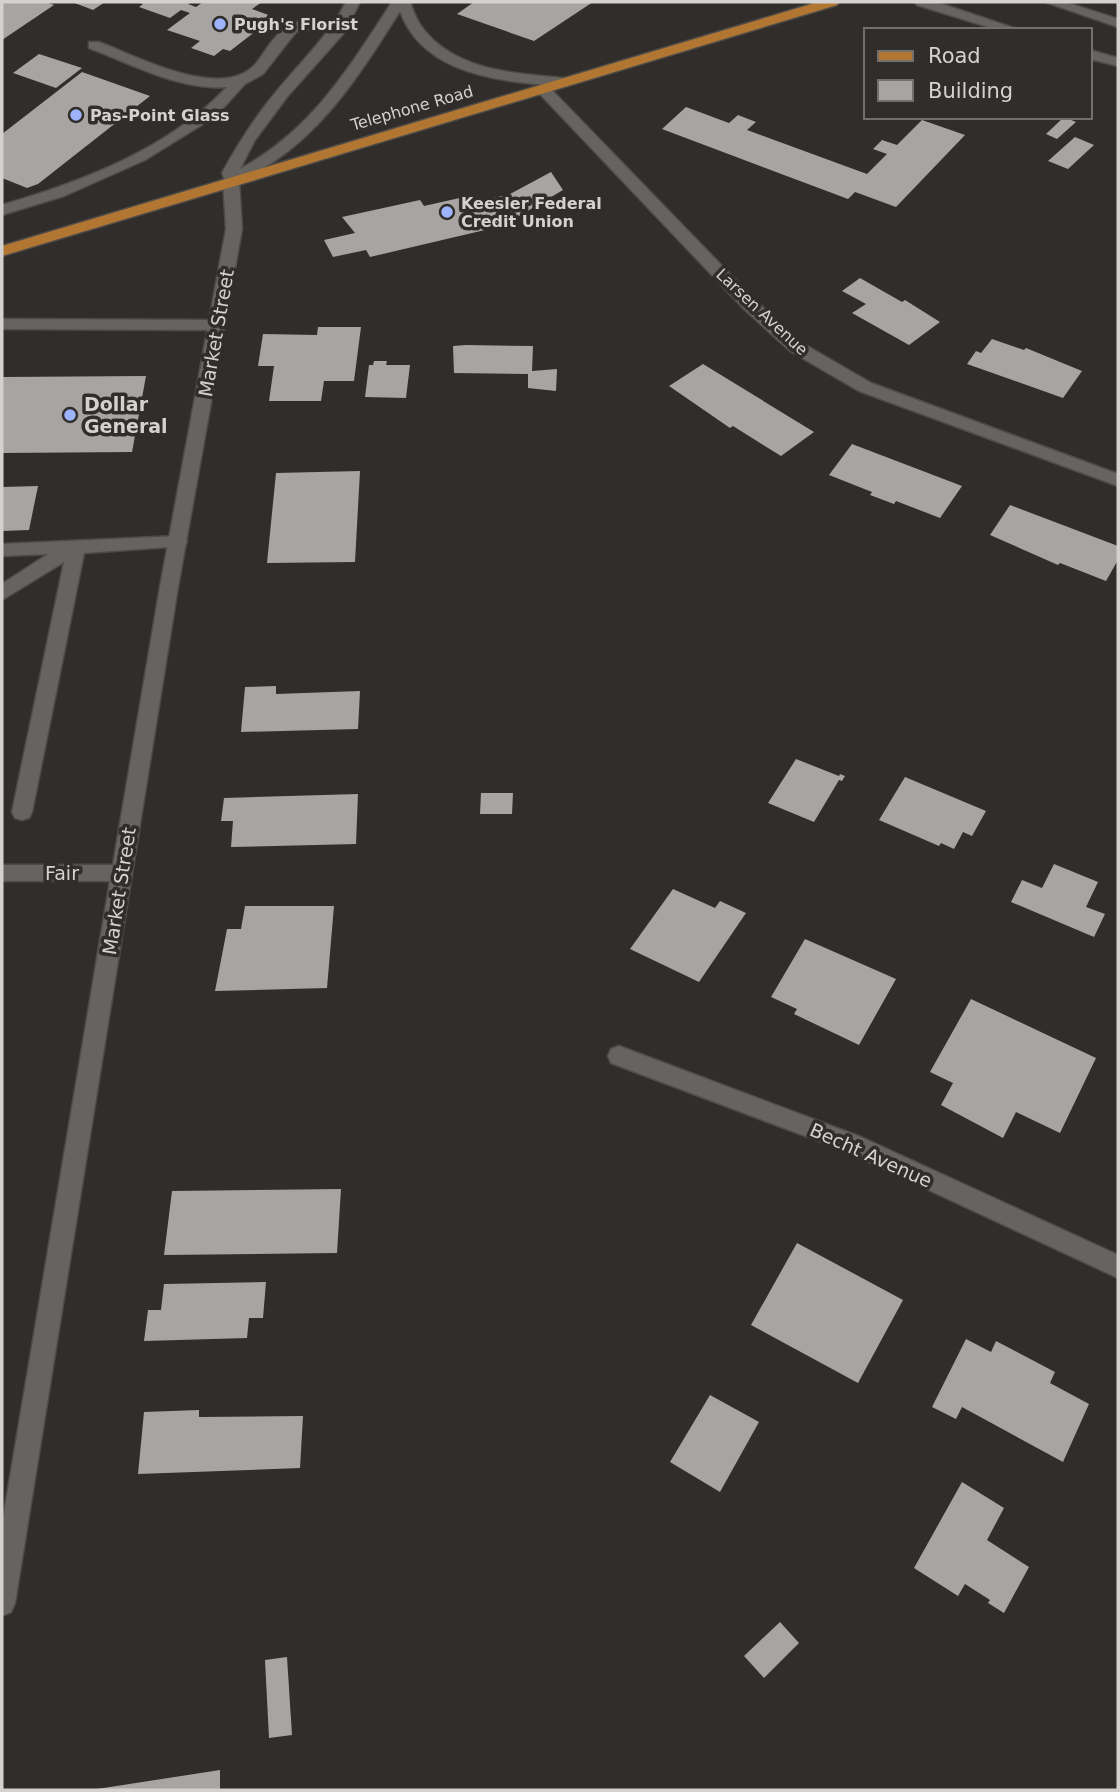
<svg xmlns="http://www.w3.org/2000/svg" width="1120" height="1792" viewBox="0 0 1120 1792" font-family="'DejaVu Sans',sans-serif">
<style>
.building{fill:#a7a4a1}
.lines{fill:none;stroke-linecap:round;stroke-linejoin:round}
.lane-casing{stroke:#4d4b49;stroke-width:3}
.street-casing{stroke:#4d4b49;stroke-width:3}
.secondary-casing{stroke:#4d4b49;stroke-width:3}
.primary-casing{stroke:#4d4b49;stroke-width:3}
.lane{fill:#666360;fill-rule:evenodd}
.street{fill:#666360;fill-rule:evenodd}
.secondary{fill:#666360;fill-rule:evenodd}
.primary{fill:#b07632;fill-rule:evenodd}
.poi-dot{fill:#9db4fd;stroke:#302d2b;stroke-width:2.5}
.labels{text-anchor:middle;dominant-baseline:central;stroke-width:7;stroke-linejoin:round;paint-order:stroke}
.far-poi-label{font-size:16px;font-weight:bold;fill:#d4d2d1;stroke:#302d2b;text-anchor:start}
.far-street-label{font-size:16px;fill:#d4d2d1;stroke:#302d2b}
.street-label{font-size:19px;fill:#d4d2d1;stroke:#302d2b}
.poi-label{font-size:19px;font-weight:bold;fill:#d4d2d1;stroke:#302d2b;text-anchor:start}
</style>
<rect width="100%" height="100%" fill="#302d2b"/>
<g class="building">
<path d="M2,2H46L54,5L2,40Z"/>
<path d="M72,2H105L93,10Z"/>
<path d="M137,2H192L188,4L196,7L203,2H262L252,9L274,17L230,51L223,49L214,56L191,48L200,41L167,30L190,13L181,10L170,18L139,7L143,4Z"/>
<path d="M474,2H593L534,41L457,14Z"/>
<path d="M39,54L82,68L56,88L13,73Z"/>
<path d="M82,72L150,96L38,184L27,188L2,178V134Z"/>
<path d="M686,107L729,123L738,115L756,122L747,130L867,174L887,154L873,149L882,140L897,145L922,120L965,135L896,207L855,192L848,199L662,129Z"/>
<path d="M1064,117L1076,122L1057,139L1046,134Z"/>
<path d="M1075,137L1094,145L1068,169L1048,161Z"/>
<path d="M551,172L563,190L502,226L370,257L366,250L333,257L324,240L355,233L342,217L420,200L424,206L464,197L468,204L510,194Z"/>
<path d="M860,278L902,302L905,300L940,322L909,345L852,313L866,304L842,291Z"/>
<path d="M318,327H361L354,381H324L321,401H269L274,366H258L263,334L317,335Z"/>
<path d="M992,339L1024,350L1026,348L1082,371L1063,398L967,364L976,351L981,353Z"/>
<path d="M466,345L533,346L532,371L557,369L556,391L528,388V374L454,373L453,346Z"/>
<path d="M374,361H387L386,365H410L406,398L365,397L369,365H373Z"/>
<path d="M703,364L814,432L781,456L733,426L730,428L669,386Z"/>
<path d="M146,376L132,452L2,453V377Z"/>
<path d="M852,444L962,486L940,518L896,501L894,504L870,495L872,492L829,475Z"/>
<path d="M360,471L355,562L267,563L276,473Z"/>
<path d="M38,486L29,530L2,531V487Z"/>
<path d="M1010,505L1118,546V560L1106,581L1060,563L1058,565L990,535Z"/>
<path d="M276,686V694L360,691L358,729L241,732L245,687Z"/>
<path d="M796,759L839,776L840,774L845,776L842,781L839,780L814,822L768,803Z"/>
<path d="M905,777L986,811L972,836L963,832L954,849L941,843L939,846L879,820Z"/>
<path d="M481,793H513L512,814H480Z"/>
<path d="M358,794L356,844L231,847L233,821H221L224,798Z"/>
<path d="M1054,864L1098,882L1086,907L1105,914L1094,937L1011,902L1022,880L1042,888Z"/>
<path d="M673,889L715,908L720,901L746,913L699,982L630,949Z"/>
<path d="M245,906H334L327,988L215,991L227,929H241Z"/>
<path d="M805,939L896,979L859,1045L794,1014L797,1009L771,997Z"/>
<path d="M971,999L1096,1058L1060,1133L1016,1112L1003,1138L941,1105L953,1083L930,1072Z"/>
<path d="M341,1189L337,1253L164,1255L172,1191Z"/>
<path d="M797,1243L903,1300L858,1383L751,1325Z"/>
<path d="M266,1282L263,1318H249L247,1338L144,1341L148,1310H161L164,1284Z"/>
<path d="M966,1339L991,1352L996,1341L1055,1372L1050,1383L1089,1404L1063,1462L962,1407L956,1419L932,1407Z"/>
<path d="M710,1395L759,1422L720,1492L670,1462Z"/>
<path d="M199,1410V1417L303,1416L300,1468L138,1474L144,1412Z"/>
<path d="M962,1482L1004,1508L987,1540L1029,1567L1004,1613L988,1603L990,1600L965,1584L958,1596L914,1568Z"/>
<path d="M780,1622L799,1643L764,1678L744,1656Z"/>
<path d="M287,1657L292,1735L269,1738L265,1660Z"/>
<path d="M220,1770V1790H97V1789Z"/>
</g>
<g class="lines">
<g class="lane-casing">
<g id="lane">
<path d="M1045,2H1065L1118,19V27Z"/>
<path d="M305,20L339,26L346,30L339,34L310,29L296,32L263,74L245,84L216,116L145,160L64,196L2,215V205C81,182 169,149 227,87C180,91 132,64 89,48V42H99C139,57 226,104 258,61C272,42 280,24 305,20Z"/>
<path d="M2,319L217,320L225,325L217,330L2,329Z"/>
<path d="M178,536L184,538L187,542L184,546L84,553L32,812L29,818L22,820L15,818L12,812L64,562L2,600V584L48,554L2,556V544Z"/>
</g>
</g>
<g class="street-casing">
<g id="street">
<path d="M915,2H936L1020,30H998L917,5Z"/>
<path d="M1090,50L1118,58V66L1090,59Z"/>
<path d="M542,84L547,85L757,302L802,343L871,383L1118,474V486L859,391L790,351L745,310L537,91L535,88Z"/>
<path d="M231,175L239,180L242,229L178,587L15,1603L11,1612L2,1616V1525L110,881H2V865H113L160,587L226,229L223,180Z"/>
<path d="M619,1046L861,1137L1118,1255V1278L845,1151L611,1063L608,1056L611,1049Z"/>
</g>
</g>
<g class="secondary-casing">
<path id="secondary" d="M346,2H360L344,33L287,97L255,140L240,169C313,129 348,69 392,2H410C413,10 416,19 421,26C454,71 513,73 564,78L571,82C563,90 546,85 535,84C483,79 420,67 400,11C360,74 322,136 255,173C245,178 237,186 226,183L222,173C238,144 255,117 276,92C301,61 328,37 346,2Z"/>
</g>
<g class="primary-casing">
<path id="primary" d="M818,2H839L837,5L2,256V246Z"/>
</g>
<use href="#lane" class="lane"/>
<use href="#street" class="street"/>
<use href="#secondary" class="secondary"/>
<use href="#primary" class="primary"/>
</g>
<g class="poi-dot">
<circle cx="220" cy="24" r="7"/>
<circle cx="76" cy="115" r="7"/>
<circle cx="447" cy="212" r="7"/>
<circle cx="70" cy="415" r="7"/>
</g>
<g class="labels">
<g class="far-poi-label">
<text x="234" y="24">Pugh's Florist</text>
<text x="90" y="115">Pas-Point Glass</text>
<text x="461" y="203">Keesler Federal<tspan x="461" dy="18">Credit Union</tspan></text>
</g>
<g class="far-street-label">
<text transform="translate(412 108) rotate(-16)">Telephone Road</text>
<text transform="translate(762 312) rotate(43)">Larsen Avenue</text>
</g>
<g class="street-label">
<text transform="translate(216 333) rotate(-80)">Market Street</text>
<text x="62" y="873">Fair</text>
<text transform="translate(119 891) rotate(-81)">Market Street</text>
<text transform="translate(871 1155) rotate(24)">Becht Avenue</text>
</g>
<g class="poi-label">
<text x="84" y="404">Dollar<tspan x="84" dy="22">General</tspan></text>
</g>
</g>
<rect width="1120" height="1792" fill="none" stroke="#d4d2d1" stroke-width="7"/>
<rect x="864" y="28" width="228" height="91" fill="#302d2b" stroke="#726f6d" stroke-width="2"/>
<rect x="878" y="51" width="35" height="10" fill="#b07632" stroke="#726f6d" stroke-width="2"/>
<text x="928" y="63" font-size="21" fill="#d4d2d1">Road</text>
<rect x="878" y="80" width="35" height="21" fill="#a7a4a1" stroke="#726f6d" stroke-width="2"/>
<text x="928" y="98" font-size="21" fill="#d4d2d1">Building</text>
</svg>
